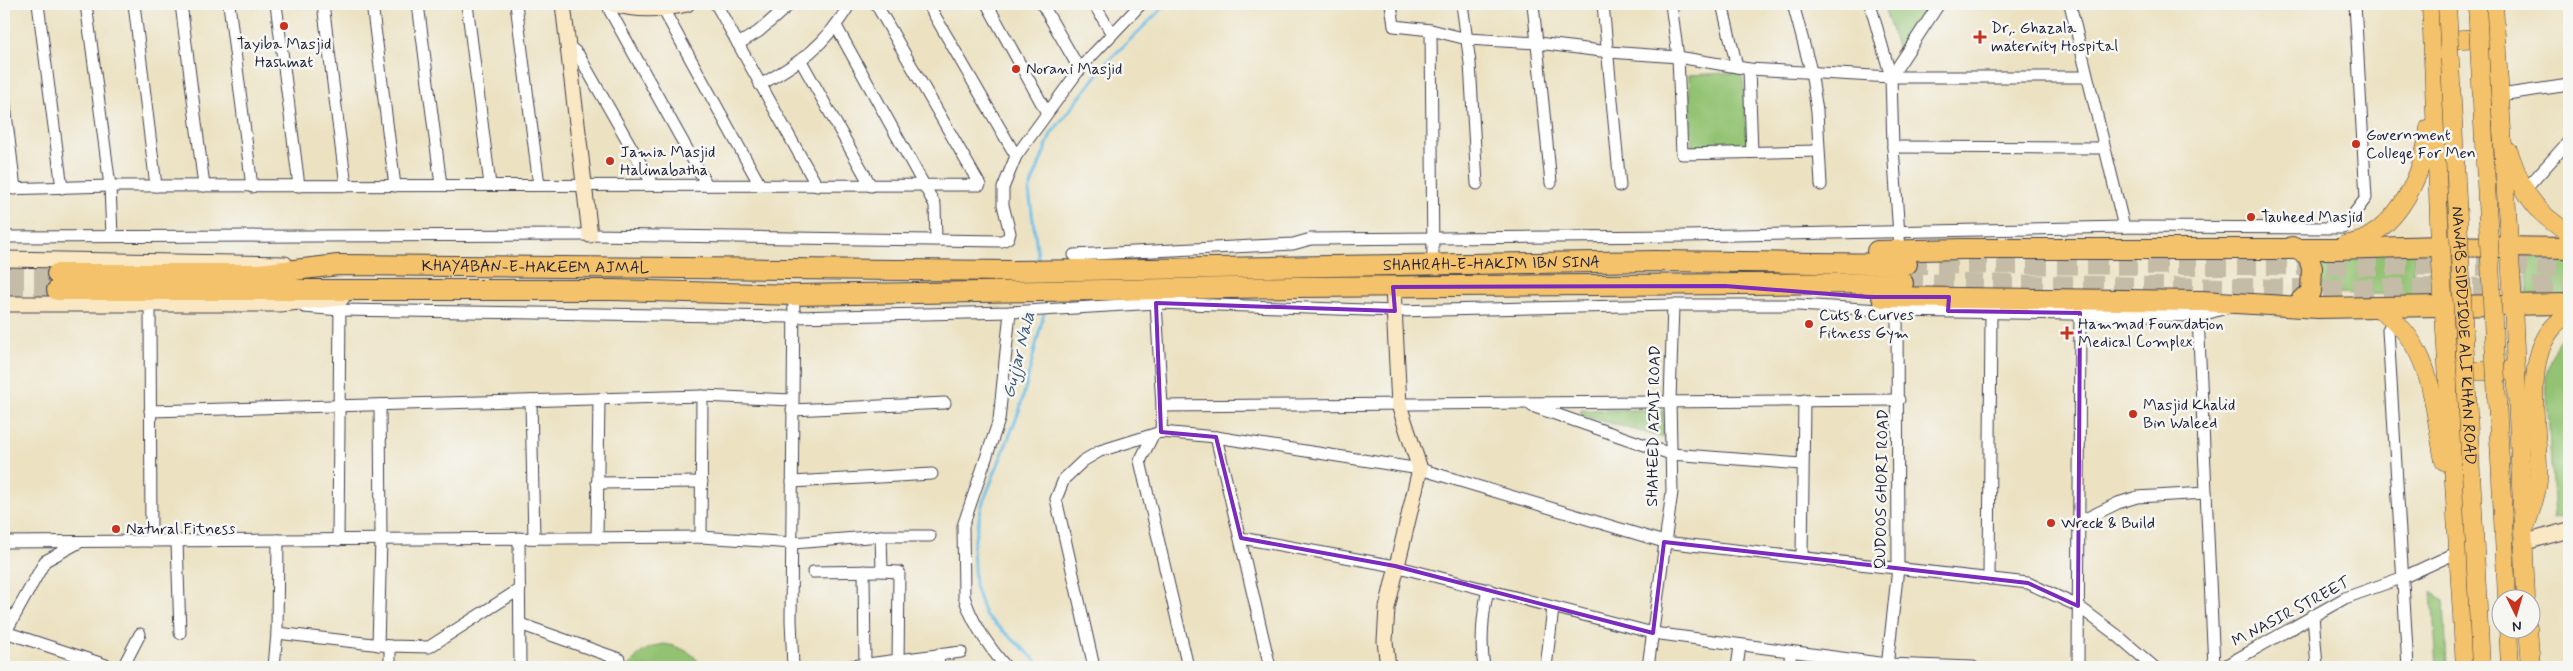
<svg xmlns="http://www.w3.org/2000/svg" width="2573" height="671" viewBox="0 0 2573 671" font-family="Mynerve,sans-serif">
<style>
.green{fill:#93c372;stroke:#5a7256}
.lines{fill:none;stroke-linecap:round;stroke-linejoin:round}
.stream{stroke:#6bbee7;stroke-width:3}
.highway-tunnel{stroke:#c4bca7;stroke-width:20;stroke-dasharray:20 10;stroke-linecap:butt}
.street-casing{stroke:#403f4f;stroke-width:13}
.secondary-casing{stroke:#403f4f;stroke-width:17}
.primary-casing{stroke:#403f4f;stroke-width:19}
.highway-casing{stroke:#403f4f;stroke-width:22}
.street{stroke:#fff;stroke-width:11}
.secondary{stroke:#fae7c3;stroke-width:15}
.primary{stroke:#f3c26a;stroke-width:18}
.highway{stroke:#f3c26a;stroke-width:20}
.primary-bridge-casing{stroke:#403f4f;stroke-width:19;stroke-linecap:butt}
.primary-bridge{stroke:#f3c26a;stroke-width:18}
.marked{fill:none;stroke:#7b2cbf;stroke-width:4;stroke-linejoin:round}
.poi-dot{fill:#c8321e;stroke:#f6f6f2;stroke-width:2}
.labels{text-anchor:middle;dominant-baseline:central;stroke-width:5;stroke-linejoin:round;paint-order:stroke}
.poi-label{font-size:16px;fill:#22223b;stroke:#f6f6f2;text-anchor:start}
.street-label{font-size:16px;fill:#22223b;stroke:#f6f6f2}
.water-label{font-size:18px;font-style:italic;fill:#3c5977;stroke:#f6f6f2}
</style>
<rect width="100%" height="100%" fill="#f6f6f2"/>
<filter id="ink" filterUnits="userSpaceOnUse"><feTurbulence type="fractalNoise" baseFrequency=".02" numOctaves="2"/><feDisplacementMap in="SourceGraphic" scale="10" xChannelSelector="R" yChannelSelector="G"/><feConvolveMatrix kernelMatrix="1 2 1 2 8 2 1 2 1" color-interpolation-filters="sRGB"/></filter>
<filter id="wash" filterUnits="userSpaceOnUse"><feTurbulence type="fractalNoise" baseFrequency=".0096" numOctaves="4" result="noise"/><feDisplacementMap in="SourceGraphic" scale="20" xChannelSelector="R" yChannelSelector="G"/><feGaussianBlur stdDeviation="1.12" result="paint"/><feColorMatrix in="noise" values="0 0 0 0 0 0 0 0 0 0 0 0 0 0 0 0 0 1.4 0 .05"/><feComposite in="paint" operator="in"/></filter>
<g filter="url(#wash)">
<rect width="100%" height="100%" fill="#ece2c2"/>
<g class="green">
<path d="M1883,4H1932L1900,56Z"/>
<path d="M1743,72L1747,147L1692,149L1689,75Z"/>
<path d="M2416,253L2413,269L2417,295L2321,293L2319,257Z"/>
<path d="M2527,257L2569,261V296L2526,295L2529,280L2524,259Z"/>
<path d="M2569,325V516L2554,519L2546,379L2556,342Z"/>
<path d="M1581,410H1663L1664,438L1581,415Z"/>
<path d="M2432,592L2444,600L2447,667H2437Z"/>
<path d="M664,644C680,647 695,652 701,667H629C636,653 649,647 664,644Z"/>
</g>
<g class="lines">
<g class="stream">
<path d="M1039,263L1029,191L1051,134L1108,61L1167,4"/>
<path d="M1042,667L1026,651L985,615L975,586L973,548L982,505L1020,409L1044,313"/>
</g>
</g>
</g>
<g filter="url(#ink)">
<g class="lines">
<g class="highway-tunnel">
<path d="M1907,264L2569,266"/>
<path d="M4,274H57"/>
<path d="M1903,283L2295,289L2569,287"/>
<path d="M4,290H57"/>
</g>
<g class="street-casing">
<g id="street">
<path d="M38,4L62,188"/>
<path d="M86,4L110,186L112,236"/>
<path d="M134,4L156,186"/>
<path d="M181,4L204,186"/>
<path d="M229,4L252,187"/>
<path d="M276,4L299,186"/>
<path d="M323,4L346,186"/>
<path d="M372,4L395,186"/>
<path d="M418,4L441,185"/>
<path d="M467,4L490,185"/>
<path d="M516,4L539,185"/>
<path d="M608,4L610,11L707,185"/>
<path d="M716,4L817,186"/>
<path d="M928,4L1016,156"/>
<path d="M987,4L1047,113"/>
<path d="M1042,4L1080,70"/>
<path d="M1094,4L1112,34"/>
<path d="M1391,4L1394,26L1431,30L1467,39L1538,43L1609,52L1678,57L1749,69L1891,77H2087"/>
<path d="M1462,4L1470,63L1477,184"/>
<path d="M1533,4L1551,183"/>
<path d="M1603,4L1620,186"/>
<path d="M1671,4L1678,57L1682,154L1818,151"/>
<path d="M1722,4L1737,67"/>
<path d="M1793,4L1811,71L1817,111L1821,185"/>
<path d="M1870,4L1891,77L1893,147L1900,250"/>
<path d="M2070,4L2124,227"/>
<path d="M663,9L760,185"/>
<path d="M836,26L935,205L936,239"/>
<path d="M1431,30L1433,263"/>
<path d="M738,44L758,32L790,4"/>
<path d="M568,45L578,54L653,185"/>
<path d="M801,61L871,186"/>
<path d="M1749,69L1752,152"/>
<path d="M1891,77L1939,4"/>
<path d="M760,85C802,61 824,47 850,4"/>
<path d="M2500,95L2569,85"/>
<path d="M4,97L15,189"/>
<path d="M1893,147L2104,148"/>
<path d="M4,189L110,186L980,185L876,4"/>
<path d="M2524,191L2569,141"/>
<path d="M4,237L590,235L1002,241L1008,238L1010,233L1003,205V188L1016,156L1082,66L1141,4"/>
<path d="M1074,255L1293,244L1311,239L1686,236L2124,227L2343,228L2366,198L2355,4"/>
<path d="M1156,303L1162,406L1161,432"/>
<path d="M150,304L151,541"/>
<path d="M304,307L340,310L794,317L1010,312L1156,303L1395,311L1673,305H1798L1897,311L2198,316L2226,308"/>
<path d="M2198,316L2214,667"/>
<path d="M2394,318L2388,330L2408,667"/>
<path d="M531,401L534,538"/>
<path d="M1162,406L1899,400"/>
<path d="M1532,406L1671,454L1802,464"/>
<path d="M792,410L945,403"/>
<path d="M150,411L702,396L792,400"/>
<path d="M1153,435L1140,461L1188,667"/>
<path d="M1216,437L1270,667"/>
<path d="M792,482L932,474"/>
<path d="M597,483L702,482"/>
<path d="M2079,522L2118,503L2137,497L2206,493"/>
<path d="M701,537L702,396"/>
<path d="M519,538L520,667"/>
<path d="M597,538L599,399"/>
<path d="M1241,538L1395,566L1653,633L1887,664L1973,667"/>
<path d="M338,540L340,303"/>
<path d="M177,541L180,633"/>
<path d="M4,542L701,537L793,543L881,536H930"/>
<path d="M1802,558L1804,400"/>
<path d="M864,571L865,667"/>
<path d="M882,571L899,572L898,667"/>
<path d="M813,572L882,571L881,536"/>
<path d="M1989,579L1991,312"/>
<path d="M2313,615L2317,667"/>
<path d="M520,624L619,659"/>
<path d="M5,632L112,667"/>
<path d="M277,633L390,646L429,647L520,589"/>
<path d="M4,635L45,561L80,542"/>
<path d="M378,645L381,539L380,405"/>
<path d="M123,667L140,634"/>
<path d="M274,667L277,633L278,540"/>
<path d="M390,667V646"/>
<path d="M793,667L791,620L794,295"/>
<path d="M844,667L961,652"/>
<path d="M938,667L939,654"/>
<path d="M1006,667C989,647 971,621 964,596L963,526L999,420L1010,312"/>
<path d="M1094,667L1056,499L1064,479L1083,461L1100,451L1161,432L1216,437L1420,469L1664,542L2028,583L2078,606L2118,636L2154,667"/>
<path d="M1484,667C1480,640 1482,617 1488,589"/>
<path d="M1546,667L1553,608"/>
<path d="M1648,667L1672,492L1670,401L1673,305"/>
<path d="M1737,667L1740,646"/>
<path d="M1789,667L1791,652"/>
<path d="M1887,667L1898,568L1897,311"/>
<path d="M2078,667L2080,313"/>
<path d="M2223,667L2345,598L2404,577L2458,552"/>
</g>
</g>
<g class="secondary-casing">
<g id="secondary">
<path d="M563,4L590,235"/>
<path d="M613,4C638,11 662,10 687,4"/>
<path d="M4,259L285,264"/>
<path d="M4,304H280L342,298"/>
<path d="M2522,543L2569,530"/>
<path d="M1388,667L1385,641L1387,608L1420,469L1399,405L1393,287"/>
</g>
</g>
<g class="primary-casing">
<g id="primary">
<path d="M2431,4L2440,246L2465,667"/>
<path d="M2494,4L2513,304L2526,598"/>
<path d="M2434,41L2493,37"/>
<path d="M2509,152C2522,190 2533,212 2569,233"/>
<path d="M2345,245C2353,243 2363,241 2370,236C2406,213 2424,169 2429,128"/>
<path d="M2376,307C2433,342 2432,401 2444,461"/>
<path d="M2451,371H2510"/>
<path d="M2526,526C2530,512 2537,495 2538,481C2541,433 2515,343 2569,315"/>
<path d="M2508,628L2510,667"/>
<path d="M2528,628L2531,667"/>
</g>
</g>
<g class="highway-casing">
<g id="highway">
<path d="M2292,247L2308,255L2312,268L2311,292L2296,306"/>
<path d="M1877,251L1962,249H2335L2440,246L2569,248"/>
<path id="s1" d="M57,274H260L338,265L1015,271L1655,261L1907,264"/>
<path d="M57,290H613L794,295L1294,287L1903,283"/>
<path d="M1882,297L2202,301L2318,308L2569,304"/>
</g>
</g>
<use href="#street" class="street"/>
<use href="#secondary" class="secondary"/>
<use href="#primary" class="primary"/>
<use href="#highway" class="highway"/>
<g class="primary-bridge-casing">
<g id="primary-bridge">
<path id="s2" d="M2447,4L2481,667"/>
<path d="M2477,4L2507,598"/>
</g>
</g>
<use href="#primary-bridge" class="primary-bridge"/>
</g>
</g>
<path class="marked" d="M1725,286L1868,297H1949L1948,311L2080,313L2078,606L2028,583L1664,542L1653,633L1395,566L1241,538L1216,437L1161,432L1156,303L1395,311L1393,287Z"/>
<g class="poi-dot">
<circle cx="284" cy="26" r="5"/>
<path d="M1977.5 29.5h5v5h5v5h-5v5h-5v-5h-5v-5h5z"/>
<circle cx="1016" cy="69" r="5"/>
<circle cx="2356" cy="144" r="5"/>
<circle cx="610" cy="161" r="5"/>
<circle cx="2251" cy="217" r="5"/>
<circle cx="1809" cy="324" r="5"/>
<path d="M2064.5 325.5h5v5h5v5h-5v5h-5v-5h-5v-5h5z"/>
<circle cx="2133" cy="414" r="5"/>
<circle cx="2051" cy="523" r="5"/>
<circle cx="116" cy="529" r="5"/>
</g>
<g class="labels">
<g class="poi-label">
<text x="1991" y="28">Dr,. Ghazala<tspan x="1991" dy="18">maternity Hospital</tspan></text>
<text x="284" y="44" text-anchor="middle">Tayiba Masjid<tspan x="284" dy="18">Hashmat</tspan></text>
<text x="1026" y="69">Norani Masjid</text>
<text x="2366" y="135">Government<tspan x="2366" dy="18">College For Men</tspan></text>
<text x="620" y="152">Jamia Masjid<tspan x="620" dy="18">Halimabatha</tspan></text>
<text x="2261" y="217">Tauheed Masjid</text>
<text x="1819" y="315">Cuts &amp; Curves<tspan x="1819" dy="18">Fitness Gym</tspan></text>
<text x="2078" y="324">Hammad Foundation<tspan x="2078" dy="18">Medical Complex</tspan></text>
<text x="2143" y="405">Masjid Khalid<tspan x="2143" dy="18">Bin Waleed</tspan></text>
<text x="2061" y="523">Wreck &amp; Build</text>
<text x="126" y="529">Natural Fitness</text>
</g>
<g class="street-label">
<text stroke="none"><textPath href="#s1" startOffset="1435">SHAHRAH-E-HAKIM IBN SINA</textPath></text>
<text stroke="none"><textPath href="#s1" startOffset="479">KHAYABAN-E-HAKEEM AJMAL</textPath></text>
<text stroke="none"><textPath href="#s2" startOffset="332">NAWAB SIDDIQUE ALI KHAN ROAD</textPath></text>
<text transform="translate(1654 426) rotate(-89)">SHAHEED AZMI ROAD</text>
<text transform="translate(1882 489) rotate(-89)">QUDOOS GHORI ROAD</text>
<text transform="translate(2291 612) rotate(-28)">M NASIR STREET</text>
</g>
<g class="water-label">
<text transform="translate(1019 355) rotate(-76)">Gujjar Nala</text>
</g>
</g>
<rect width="2573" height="671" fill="none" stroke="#f6f6f2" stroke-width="20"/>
<g transform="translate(2516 614) rotate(175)"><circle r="24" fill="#f6f6f2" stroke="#a1a1a9"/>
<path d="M0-4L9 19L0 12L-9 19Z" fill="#c8321e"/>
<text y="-8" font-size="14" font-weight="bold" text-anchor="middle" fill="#22223b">N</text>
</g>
</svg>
